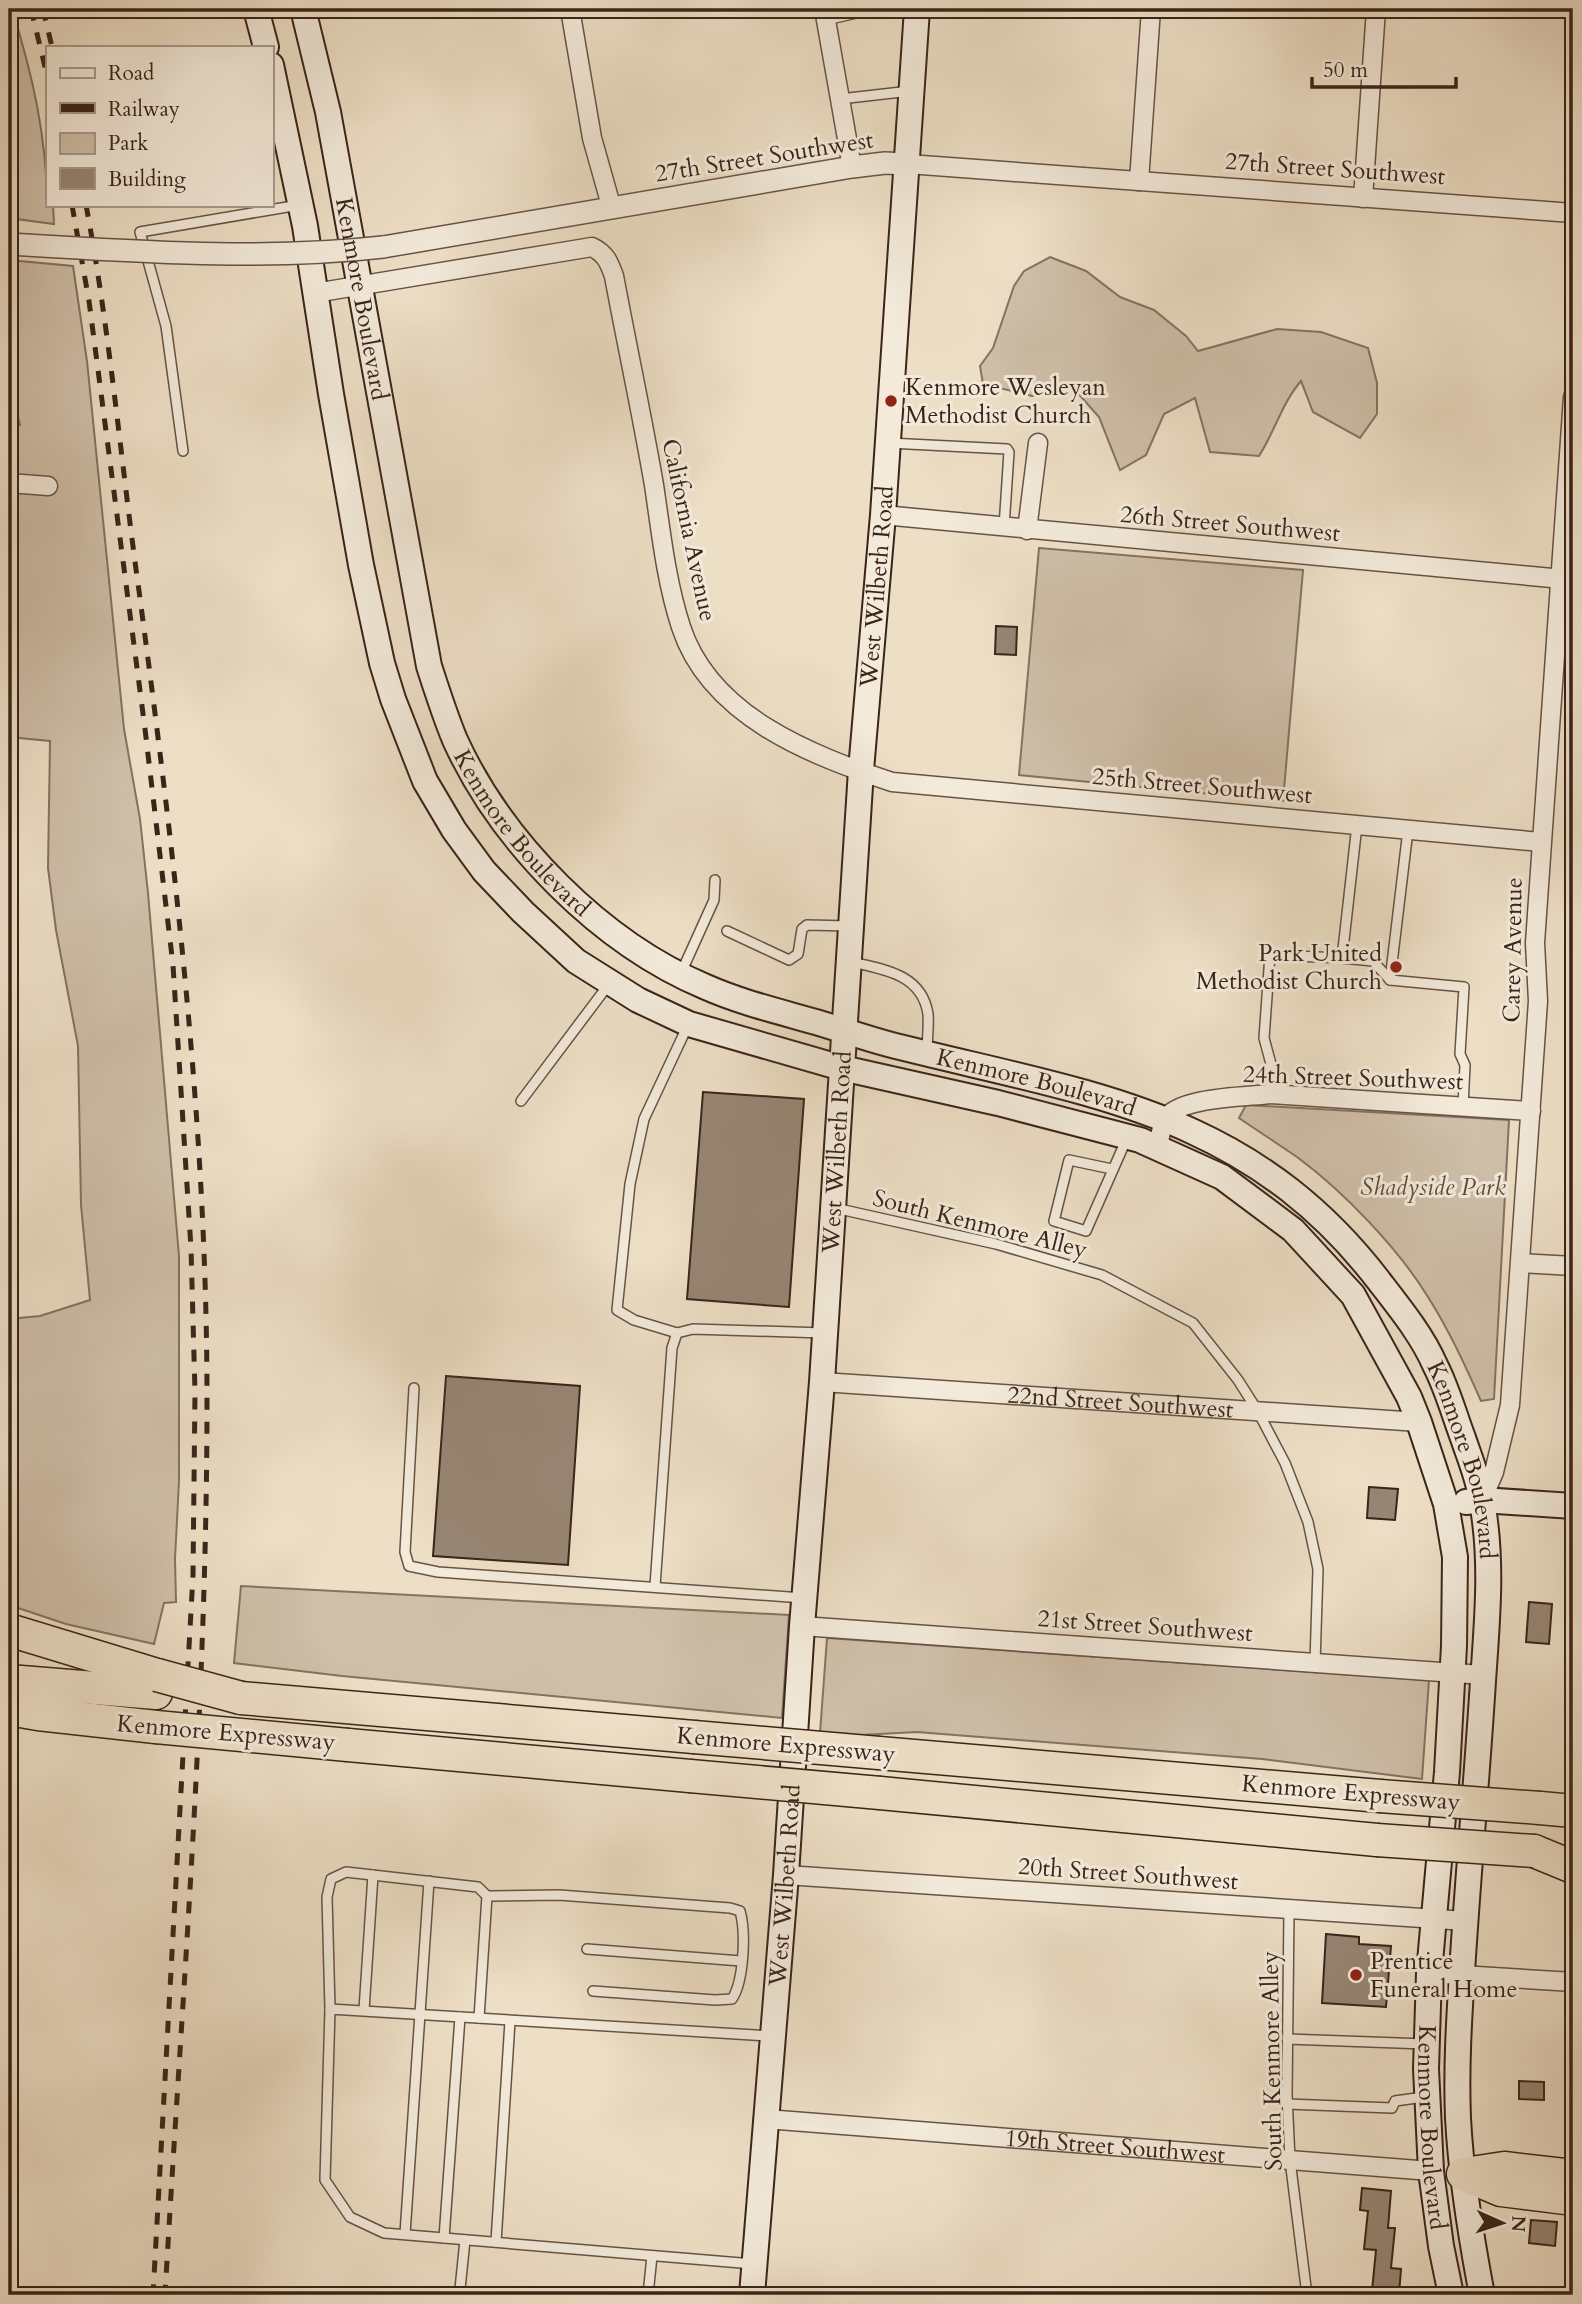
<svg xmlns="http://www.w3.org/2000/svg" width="1582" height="2304" viewBox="0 0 1582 2304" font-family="Cardo,serif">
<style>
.green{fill:#cfbfa9;stroke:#847262;stroke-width:2}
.building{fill:#978573;stroke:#3a241a;stroke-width:2}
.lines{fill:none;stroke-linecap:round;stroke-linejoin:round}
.service-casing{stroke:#675345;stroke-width:12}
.minor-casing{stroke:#675345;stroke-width:21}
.tertiary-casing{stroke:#675345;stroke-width:24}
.secondary-casing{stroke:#3a241a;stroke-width:28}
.motorway-casing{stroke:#3a241a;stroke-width:35}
.service{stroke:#f3eada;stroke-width:9}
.minor{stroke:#f3eada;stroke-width:18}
.tertiary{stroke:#f3eada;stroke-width:21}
.secondary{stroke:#f3eada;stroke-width:24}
.motorway{stroke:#eddfc6;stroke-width:32}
.rail{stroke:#3a241a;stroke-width:5;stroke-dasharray:12 12;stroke-linecap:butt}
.tertiary-bridge-casing{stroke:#675345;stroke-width:24;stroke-linecap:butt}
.motorway-bridge-casing{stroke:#3a241a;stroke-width:35;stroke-linecap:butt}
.tertiary-bridge{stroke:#f3eada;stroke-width:21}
.motorway-bridge{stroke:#eddfc6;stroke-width:32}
.poi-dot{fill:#8f2418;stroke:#f3eada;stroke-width:2.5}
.labels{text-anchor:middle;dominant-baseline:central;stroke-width:6;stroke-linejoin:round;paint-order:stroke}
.street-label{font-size:24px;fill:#3a241a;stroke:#f3eada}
.poi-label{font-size:24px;fill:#3a241a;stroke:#f3eada;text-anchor:start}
.park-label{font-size:24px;font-style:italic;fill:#5f4b3e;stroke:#f3eada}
</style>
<rect width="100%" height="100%" fill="#eddfc6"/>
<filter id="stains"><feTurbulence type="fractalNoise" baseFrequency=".00286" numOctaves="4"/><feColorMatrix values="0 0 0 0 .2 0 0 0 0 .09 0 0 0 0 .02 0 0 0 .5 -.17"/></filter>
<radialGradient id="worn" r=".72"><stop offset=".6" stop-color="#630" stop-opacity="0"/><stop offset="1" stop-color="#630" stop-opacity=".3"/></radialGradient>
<g class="green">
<path d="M9,9H12C32,73 47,137 47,205H53L54,224L9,218Z"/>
<path d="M1050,257L1086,271L1120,297L1154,310L1186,336L1198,351L1277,329L1321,332L1368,348L1377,383V414L1360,438L1313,412L1301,381C1282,403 1275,431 1259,456L1210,452L1195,398L1164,414L1146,455L1120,470L1099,417L1076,391L1032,396L983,384L980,366L993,348L1014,286L1024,271Z"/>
<path d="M9,260L73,266L87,361L124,729L140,819L148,893L179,1256V1481L175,1559L176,1602L164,1603L154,1644L66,1624L9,1605V1319L40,1316L90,1300L81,1205L78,1046L56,930L48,868L50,741L9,737V499L26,485L9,480V430L20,425L12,393H9Z"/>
<path d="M1039,548L1303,570L1283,801L1019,775Z"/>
<path d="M1246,1105L1509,1120L1494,1399L1481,1401C1465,1365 1449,1330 1428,1297C1398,1248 1343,1191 1297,1157C1278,1144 1258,1131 1239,1118Z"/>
<path d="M241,1586L789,1615L782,1718L342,1676L234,1663Z"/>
<path d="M827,1638L1429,1680L1422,1779L1262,1759L917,1732L841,1736L820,1733Z"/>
</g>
<g class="building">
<path d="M996,626L1017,627L1016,655L995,654Z"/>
<path d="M703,1092L804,1099L789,1307L687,1299Z"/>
<path d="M446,1376L580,1386L568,1565L433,1556Z"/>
<path d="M1369,1487L1398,1489L1395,1520L1367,1518Z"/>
<path d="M1529,1602L1552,1604L1549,1644L1526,1642Z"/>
<path d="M1326,1934L1359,1937V1944L1391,1946L1386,2007L1322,2003Z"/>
<path d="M1519,2081L1544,2082V2100L1519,2099Z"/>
<path d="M1362,2188L1391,2191L1388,2228H1395L1391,2268L1401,2269L1399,2294L1372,2291L1376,2250L1364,2249L1368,2211L1360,2210Z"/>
<path d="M1531,2220L1557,2222L1555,2246L1529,2243Z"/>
</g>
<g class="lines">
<g class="service-casing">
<g id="service">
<path d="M826,20L865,11"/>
<path d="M840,99L910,91"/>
<path d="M889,443L1007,449L1009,452L1004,527"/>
<path d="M183,451L166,326L140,232L299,205"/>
<path d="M1408,830L1390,980L1464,987L1460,1054L1465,1065L1463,1107"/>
<path d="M727,931L789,960L798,954L802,929L807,925L850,926"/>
<path d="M1342,958L1373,961L1390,980"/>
<path d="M851,962C883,969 922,974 928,1014C929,1026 927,1040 927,1053"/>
<path d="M681,973L714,900L715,880"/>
<path d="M1270,1094L1271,1064L1264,1038L1270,955L1342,958L1357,825"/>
<path d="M521,1101L609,984"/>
<path d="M1112,1169L1069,1160L1054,1221L1086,1231L1127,1138"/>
<path d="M835,1208L996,1244L1102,1275L1193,1323L1238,1380L1257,1410L1285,1463L1308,1522L1318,1569L1315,1663"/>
<path d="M677,1333L634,1320L617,1310L630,1184L644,1119L688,1025"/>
<path d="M414,1388L405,1552L409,1566L438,1572L803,1598"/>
<path d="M655,1586L672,1348L677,1333L693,1329L824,1333"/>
<path d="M487,1896L559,1895L730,1908L740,1911C746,1932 744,1981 732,1999L715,2000L593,1991"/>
<path d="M1289,1910L1287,2095L1290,2160L1307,2295"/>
<path d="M587,1949L741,1961"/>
<path d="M330,2009L327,1897L331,1879L346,1872L478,1887L487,1896L479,2018"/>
<path d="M364,2010L373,1875"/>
<path d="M1287,2039L1426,2044"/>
<path d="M1287,2104L1392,2108L1395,2101L1424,2097"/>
<path d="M405,2234L429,1881"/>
<path d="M444,2238L460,2017"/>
<path d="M496,2242L510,2021"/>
<path d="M753,2264L384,2233L350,2217L325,2180L330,2009L770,2036"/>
<path d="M463,2295L460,2289L465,2240"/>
<path d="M648,2295L652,2256"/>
</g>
</g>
<g class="minor-casing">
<g id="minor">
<path d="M570,9L592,138L612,209"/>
<path d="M824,9L852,167"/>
<path d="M908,164L1573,213"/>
<path d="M1139,181L1151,9"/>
<path d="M1363,198L1376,9"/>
<path d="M315,293L592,247C606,254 609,262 614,276C627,346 642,415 654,485C661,532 666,581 681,627C710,716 810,755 892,782L1541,842"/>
<path d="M9,483L48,486"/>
<path d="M883,515L1573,580"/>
<path d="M1027,530L1038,443"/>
<path d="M1158,1147C1160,1138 1161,1127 1165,1120C1176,1097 1246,1097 1270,1094L1531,1111"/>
<path d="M1521,1263L1573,1266"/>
<path id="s1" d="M822,1382L1419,1422"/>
<path d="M1482,1500L1494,1472L1510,1405L1538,1001L1535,943L1573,397"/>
<path d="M802,1626L1483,1675"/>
<path d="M786,1875L1466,1921"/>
<path d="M1429,1973L1573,1982"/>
<path id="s2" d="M766,2119L1431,2171"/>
</g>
</g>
<g class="tertiary-casing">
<path id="tertiary" d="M383,247L852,167L885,163L908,164"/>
</g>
<g class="secondary-casing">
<g id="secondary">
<path d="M256,9L266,47"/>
<path id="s3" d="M303,9L328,112L429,666C437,691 445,716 455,740C502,843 601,943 706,987C740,1002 777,1011 812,1021C837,1028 862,1037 888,1044C1083,1094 1246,1108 1379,1281C1399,1307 1422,1335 1435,1365C1447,1388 1454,1414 1463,1438C1470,1459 1479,1480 1482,1502C1493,1561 1487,1622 1483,1681C1477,1778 1468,1875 1462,1972C1459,2020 1456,2069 1458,2118C1461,2177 1471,2237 1482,2295"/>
<path id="s4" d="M271,65L305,226L331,394L361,565L382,663L393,699L425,781L454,830L484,871L523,912L576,961L638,1000L689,1024L842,1068L998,1103L1140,1140L1222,1177L1293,1230L1353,1295L1409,1397L1419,1422L1446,1504L1455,1557L1454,1646L1447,1772L1429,1973L1426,2069L1431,2171L1441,2246L1451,2295"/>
<path d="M1466,1502L1482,1500L1573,1506"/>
<path id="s5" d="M752,2295L786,1875L802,1626L822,1382L861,770L883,515L917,9"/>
</g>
</g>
<g class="motorway-casing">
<g id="motorway">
<path d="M9,1630L157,1675"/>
<path d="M9,1681L156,1693"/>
<path d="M241,1698L694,1737"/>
<path d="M9,1709L38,1714L156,1727"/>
<path d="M348,1745L690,1776"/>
<path d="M879,1753L1380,1796"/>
<path d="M880,1793L1377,1840"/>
<path d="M1540,1808L1573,1811"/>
<path d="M1534,1851L1573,1867"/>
<path d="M1463,2174L1501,2190L1573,2199"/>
<path d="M1465,2174L1504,2168L1573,2176"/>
</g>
</g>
<use href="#service" class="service"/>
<use href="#minor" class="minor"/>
<use href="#tertiary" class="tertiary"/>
<use href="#secondary" class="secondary"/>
<use href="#motorway" class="motorway"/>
<g class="rail">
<path d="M31,9L47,75"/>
<path d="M43,9L52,47"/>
<path d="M72,205L89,301L145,729L173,965L191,1248L195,1392L193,1575L153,2295"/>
<path d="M86,205C110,332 121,463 139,591C175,860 207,1129 207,1400C207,1699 182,1997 165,2295"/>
</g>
<g class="tertiary-bridge-casing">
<path id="tertiary-bridge" d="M9,244C134,251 258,261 383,247"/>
</g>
<g class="motorway-bridge-casing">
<g id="motorway-bridge">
<path d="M157,1675L241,1698"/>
<path d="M156,1727L348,1745"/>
<path d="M694,1737L879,1753"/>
<path d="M690,1776L880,1793"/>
<path d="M1380,1796L1540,1808"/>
<path d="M1377,1840L1534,1851"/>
</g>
</g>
<use href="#tertiary-bridge" class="tertiary-bridge"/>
<use href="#motorway-bridge" class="motorway-bridge"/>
</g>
<g class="poi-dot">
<circle cx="891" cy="401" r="7"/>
<circle cx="1396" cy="967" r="7"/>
<circle cx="1356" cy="1975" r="7"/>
</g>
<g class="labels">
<g class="street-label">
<text transform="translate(764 157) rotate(-9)">27th Street Southwest</text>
<text transform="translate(1335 169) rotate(4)">27th Street Southwest</text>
<text stroke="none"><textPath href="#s3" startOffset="296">Kenmore Boulevard</textPath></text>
<text transform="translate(1230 524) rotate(5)">26th Street Southwest</text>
<text transform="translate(689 530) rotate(78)">California Avenue</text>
<text stroke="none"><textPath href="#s5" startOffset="1713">West Wilbeth Road</textPath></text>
<text transform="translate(1202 786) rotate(5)">25th Street Southwest</text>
<text stroke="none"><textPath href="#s3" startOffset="863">Kenmore Boulevard</textPath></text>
<text transform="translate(1513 950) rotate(-89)">Carey Avenue</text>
<text transform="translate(1353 1078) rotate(2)">24th Street Southwest</text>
<text stroke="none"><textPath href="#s3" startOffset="1451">Kenmore Boulevard</textPath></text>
<text stroke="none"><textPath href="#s5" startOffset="1146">West Wilbeth Road</textPath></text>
<text transform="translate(980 1224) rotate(14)">South Kenmore Alley</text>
<text stroke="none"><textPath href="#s1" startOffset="299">22nd Street Southwest</textPath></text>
<text stroke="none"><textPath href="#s3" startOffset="2058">Kenmore Boulevard</textPath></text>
<text transform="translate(1145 1626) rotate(4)">21st Street Southwest</text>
<text transform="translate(226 1733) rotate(5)">Kenmore Expressway</text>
<text transform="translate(786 1745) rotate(5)">Kenmore Expressway</text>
<text transform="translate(1351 1793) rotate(5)">Kenmore Expressway</text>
<text transform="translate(1128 1874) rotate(4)">20th Street Southwest</text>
<text stroke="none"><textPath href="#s5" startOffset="411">West Wilbeth Road</textPath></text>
<text transform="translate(1272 2061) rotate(-91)">South Kenmore Alley</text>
<text stroke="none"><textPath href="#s4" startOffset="2688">Kenmore Boulevard</textPath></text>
<text stroke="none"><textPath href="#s2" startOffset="350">19th Street Southwest</textPath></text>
</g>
<g class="poi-label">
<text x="905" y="387">Kenmore Wesleyan<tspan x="905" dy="28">Methodist Church</tspan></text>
<text x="1382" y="953" text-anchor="end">Park United<tspan x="1382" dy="28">Methodist Church</tspan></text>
<text x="1370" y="1961">Prentice<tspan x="1370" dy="28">Funeral Home</tspan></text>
</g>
<g class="park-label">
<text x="1433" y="1187">Shadyside Park</text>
</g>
</g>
<rect width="1582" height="2304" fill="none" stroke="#eddfc6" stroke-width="35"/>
<rect x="10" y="10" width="1561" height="2283" fill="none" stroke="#3a241a" stroke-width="3.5"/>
<rect x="18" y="18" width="1547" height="2269" fill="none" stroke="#3a241a" stroke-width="2"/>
<rect x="46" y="46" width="228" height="161" fill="#f3eada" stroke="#a99b8d" stroke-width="2"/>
<rect x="60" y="68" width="35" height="10" fill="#f3eada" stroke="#a99b8d" stroke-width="2"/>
<text x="108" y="80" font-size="21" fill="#3a241a">Road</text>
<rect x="60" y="103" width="35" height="10" fill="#3a241a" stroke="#a99b8d" stroke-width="2"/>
<text x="108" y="116" font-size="21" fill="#3a241a">Railway</text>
<rect x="60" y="133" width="35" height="21" fill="#cfbfa9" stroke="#a99b8d" stroke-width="2"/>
<text x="108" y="150" font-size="21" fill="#3a241a">Park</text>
<rect x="60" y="168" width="35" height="21" fill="#978573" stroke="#a99b8d" stroke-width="2"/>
<text x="108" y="186" font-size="21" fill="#3a241a">Building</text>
<g transform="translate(1502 2223) rotate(93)" stroke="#f3eada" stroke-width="5" paint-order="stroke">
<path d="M0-5L12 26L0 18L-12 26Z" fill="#3a241a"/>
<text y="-10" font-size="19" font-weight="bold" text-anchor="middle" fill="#3a241a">N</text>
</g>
<path d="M1312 77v10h144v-10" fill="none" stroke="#3a241a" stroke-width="3.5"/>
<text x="1323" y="77" font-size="21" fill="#3a241a" stroke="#f3eada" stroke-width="5" paint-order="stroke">50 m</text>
<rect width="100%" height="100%" filter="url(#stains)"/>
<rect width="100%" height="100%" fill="url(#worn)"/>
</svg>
